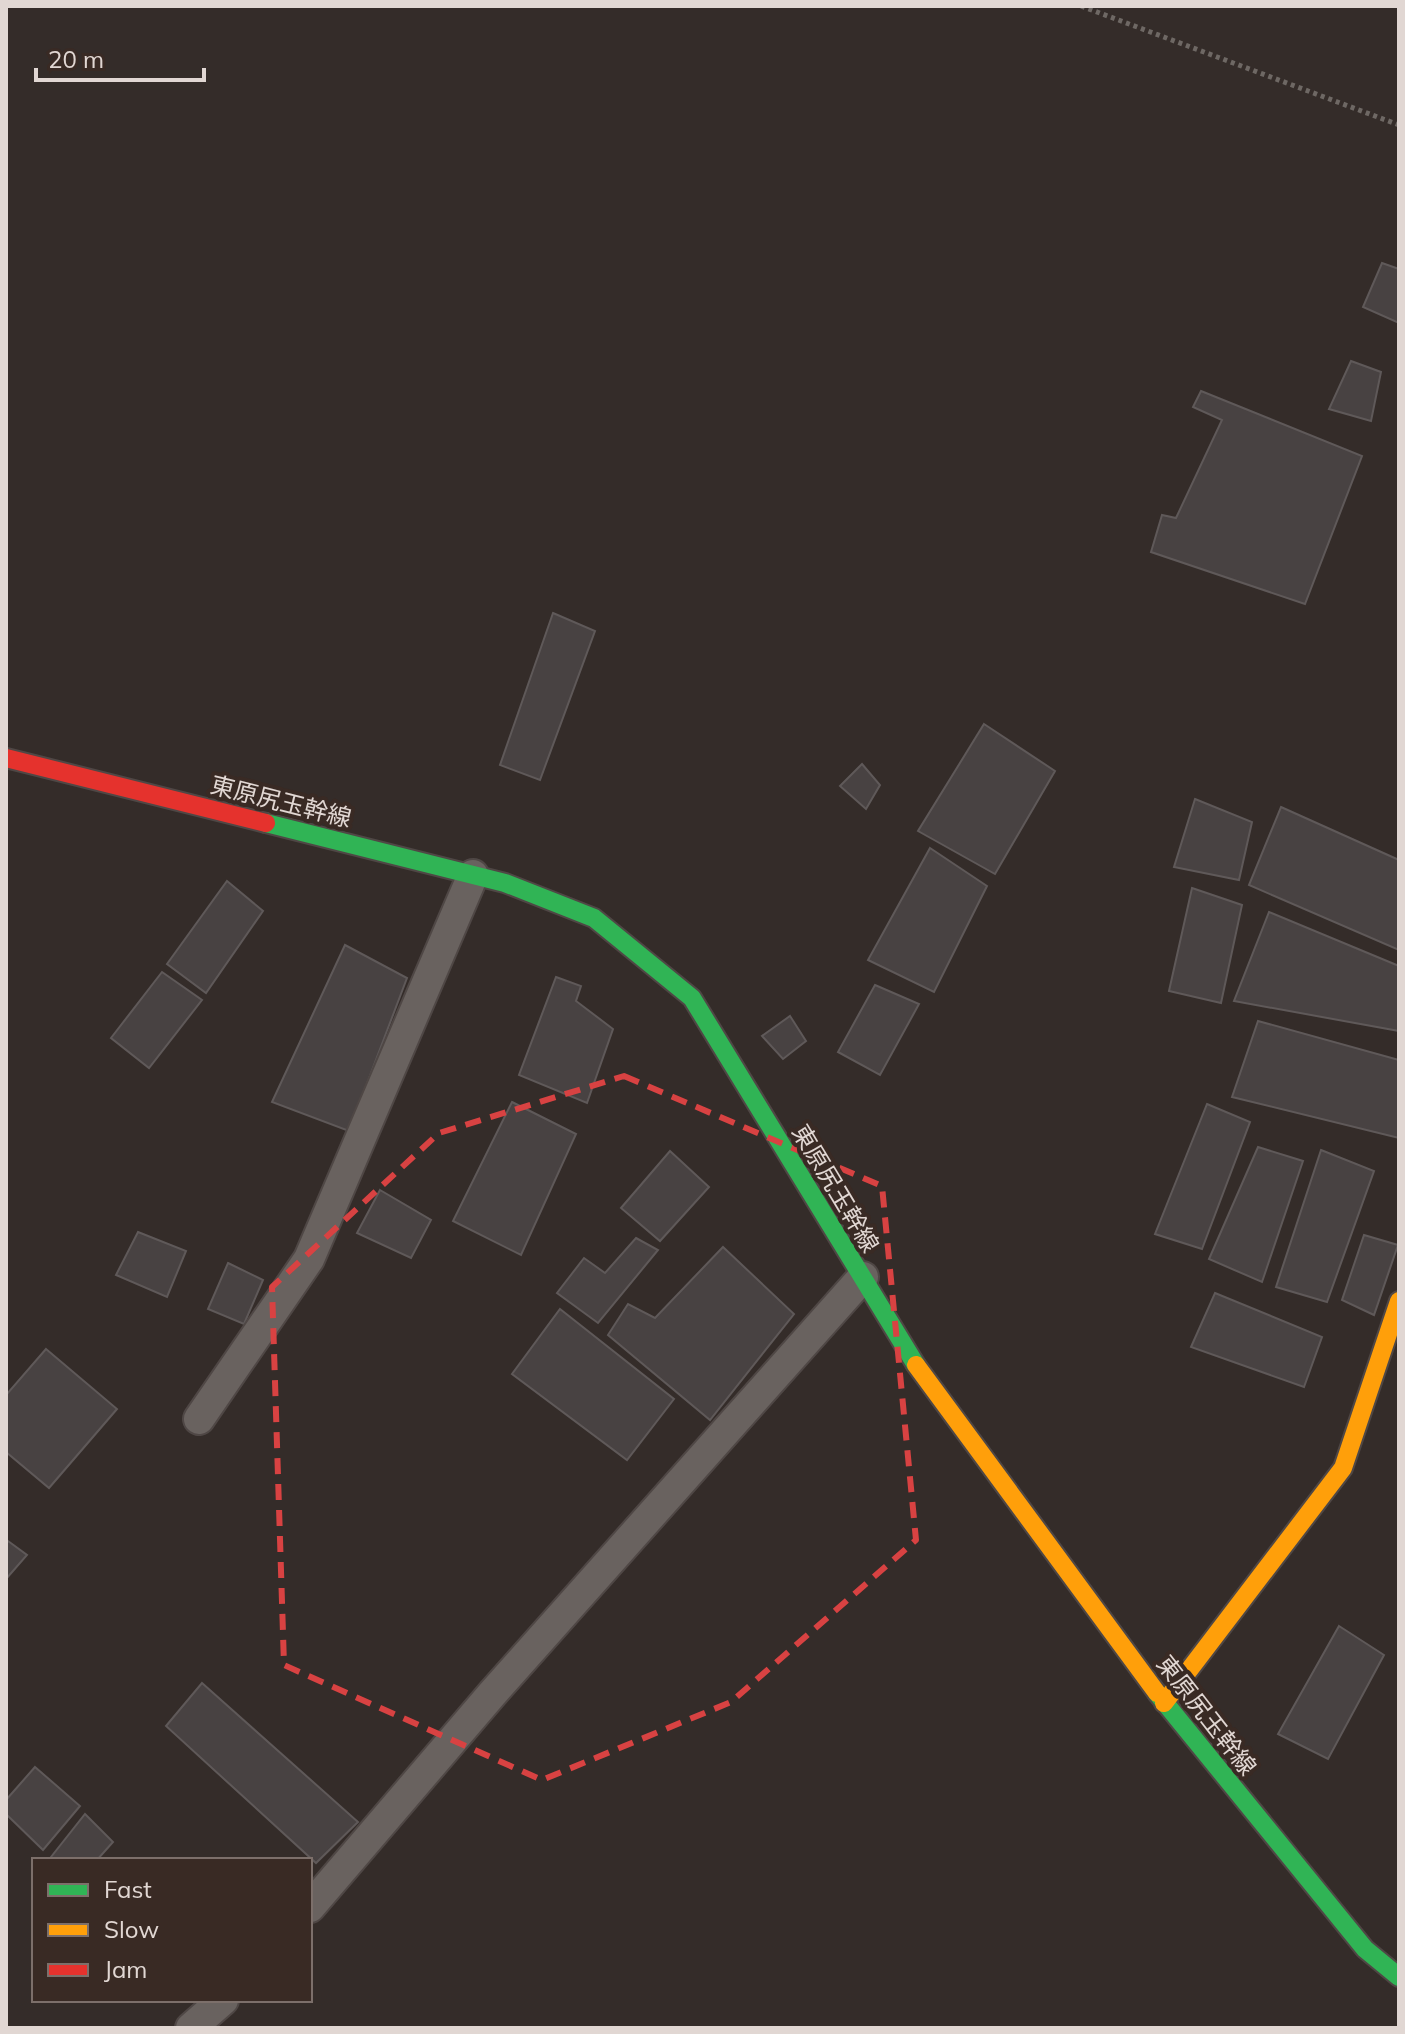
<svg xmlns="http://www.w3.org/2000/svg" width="1405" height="2034" viewBox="0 0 1405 2034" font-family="Mulish,'Noto Sans JP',sans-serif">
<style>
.building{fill:#484242;stroke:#5f5959;stroke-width:2}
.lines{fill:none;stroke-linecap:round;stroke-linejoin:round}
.lane-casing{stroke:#4f4745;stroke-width:34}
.fast-casing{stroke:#4f4745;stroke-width:22}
.slow-casing{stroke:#4f4745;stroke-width:22}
.jam-casing{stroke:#4f4745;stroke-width:22}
.path{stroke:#6e6864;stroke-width:5;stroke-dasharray:4 4;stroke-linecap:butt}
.lane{stroke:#69625f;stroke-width:30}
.fast{stroke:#30b455;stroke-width:18}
.slow{stroke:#ff9f0a;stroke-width:18}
.jam{stroke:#e5322d;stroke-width:18}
.marked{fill:none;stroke:#d84242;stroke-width:6;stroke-dasharray:16 10;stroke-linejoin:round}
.labels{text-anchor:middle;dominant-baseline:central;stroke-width:8;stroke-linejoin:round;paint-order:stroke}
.street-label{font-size:24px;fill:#e1d7d3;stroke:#392a24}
</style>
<rect width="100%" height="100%" fill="#342c29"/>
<g class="building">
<path d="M1382,263L1399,269V323L1363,307Z"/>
<path d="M1351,361L1381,372L1371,421L1329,409Z"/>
<path d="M1201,391L1362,456L1305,604L1151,552L1162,515L1176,518L1222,420L1193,407Z"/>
<path d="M553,613L595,631L540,780L500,765Z"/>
<path d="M984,724L1055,771L995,874L918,831Z"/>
<path d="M862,764L880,785L866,809L840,786Z"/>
<path d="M1195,799L1252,822L1239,880L1174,867Z"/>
<path d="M1281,807L1399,860V950L1249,885Z"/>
<path d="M930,848L987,886L934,992L868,960Z"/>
<path d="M227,881L263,911L206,993L167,964Z"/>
<path d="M1192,888L1242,905L1221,1003L1169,991Z"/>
<path d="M1269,912L1399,966V1031L1234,1001Z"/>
<path d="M345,945L407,978L349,1131L272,1102Z"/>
<path d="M162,972L202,1000L149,1068L111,1038Z"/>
<path d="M556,977L581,986L576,1001L613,1029L587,1103L519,1075Z"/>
<path d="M875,985L919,1004L880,1075L838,1052Z"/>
<path d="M790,1016L806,1041L783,1059L762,1036Z"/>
<path d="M1258,1021L1399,1060V1138L1232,1097Z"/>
<path d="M512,1102L576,1134L521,1255L453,1221Z"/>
<path d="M1207,1104L1250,1122L1202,1249L1155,1234Z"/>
<path d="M1258,1147L1303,1161L1262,1282L1209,1259Z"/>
<path d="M1321,1150L1374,1171L1327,1302L1276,1287Z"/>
<path d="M670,1151L709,1187L660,1241L621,1208Z"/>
<path d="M380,1190L431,1220L411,1258L357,1233Z"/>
<path d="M138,1232L186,1251L167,1297L116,1275Z"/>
<path d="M1364,1235L1398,1245L1374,1315L1342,1300Z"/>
<path d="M636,1238L658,1250L598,1323L557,1293L584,1258L605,1273Z"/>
<path d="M723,1247L794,1314L710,1420L608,1335L628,1304L655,1318Z"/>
<path d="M228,1263L263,1280L244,1324L208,1309Z"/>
<path d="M1215,1293L1322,1337L1304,1387L1191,1347Z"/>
<path d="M560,1309L674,1399L627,1460L512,1374Z"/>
<path d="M46,1349L117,1409L49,1488L6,1452V1395Z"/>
<path d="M8,1541L27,1555L6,1579V1544Z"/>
<path d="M1339,1626L1384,1655L1328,1759L1278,1734Z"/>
<path d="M202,1683L358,1822L316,1863L166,1726Z"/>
<path d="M35,1767L80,1806L43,1850L6,1814V1800Z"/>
<path d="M85,1814L113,1842L97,1860H55L51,1857Z"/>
</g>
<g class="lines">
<g class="lane-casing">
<g id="lane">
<path d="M199,1419L309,1259L473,875"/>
<path d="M310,1907L492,1694L863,1277"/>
<path d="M191,2028L223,2000"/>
</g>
</g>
<g class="fast-casing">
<g id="fast">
<path d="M266,823L505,883L594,918L692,998L916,1365"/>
<path d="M1157,1693L1365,1949L1399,1977"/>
</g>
</g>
<g class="slow-casing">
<g id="slow">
<path d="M916,1365L1157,1693"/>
<path d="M1164,1703L1343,1468L1399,1301"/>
</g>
</g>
<g class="jam-casing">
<path id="jam" d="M6,758L266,823"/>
</g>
<path class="path" d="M1081,6L1399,125"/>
<use href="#lane" class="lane"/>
<use href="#fast" class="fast"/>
<use href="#slow" class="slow"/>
<use href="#jam" class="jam"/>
</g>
<path class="marked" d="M624,1076L882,1186L916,1540L731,1702L542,1780L284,1665L272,1287L439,1133Z"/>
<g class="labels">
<g class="street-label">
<text transform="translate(281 801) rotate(14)">東原尻玉幹線</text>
<text transform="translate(836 1188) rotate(59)">東原尻玉幹線</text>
<text transform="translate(1207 1715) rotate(52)">東原尻玉幹線</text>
</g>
</g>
<rect width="1405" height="2034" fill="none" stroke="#e1d7d3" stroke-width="16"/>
<rect x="32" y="1858" width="280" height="144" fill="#392a24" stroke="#7c6f6a" stroke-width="2"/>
<rect x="48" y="1884" width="40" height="12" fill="#30b455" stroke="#7c6f6a" stroke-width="2"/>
<text x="104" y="1898" font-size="24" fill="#e1d7d3">Fast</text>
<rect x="48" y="1924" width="40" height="12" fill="#ff9f0a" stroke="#7c6f6a" stroke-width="2"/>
<text x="104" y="1938" font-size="24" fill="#e1d7d3">Slow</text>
<rect x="48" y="1964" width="40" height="12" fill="#e5322d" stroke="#7c6f6a" stroke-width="2"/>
<text x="104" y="1978" font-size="24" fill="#e1d7d3">Jam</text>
<path d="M36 68v12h168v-12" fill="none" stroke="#e1d7d3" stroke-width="4"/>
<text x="48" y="68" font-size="24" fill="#e1d7d3" stroke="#392a24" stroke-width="6" paint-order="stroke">20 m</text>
</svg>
